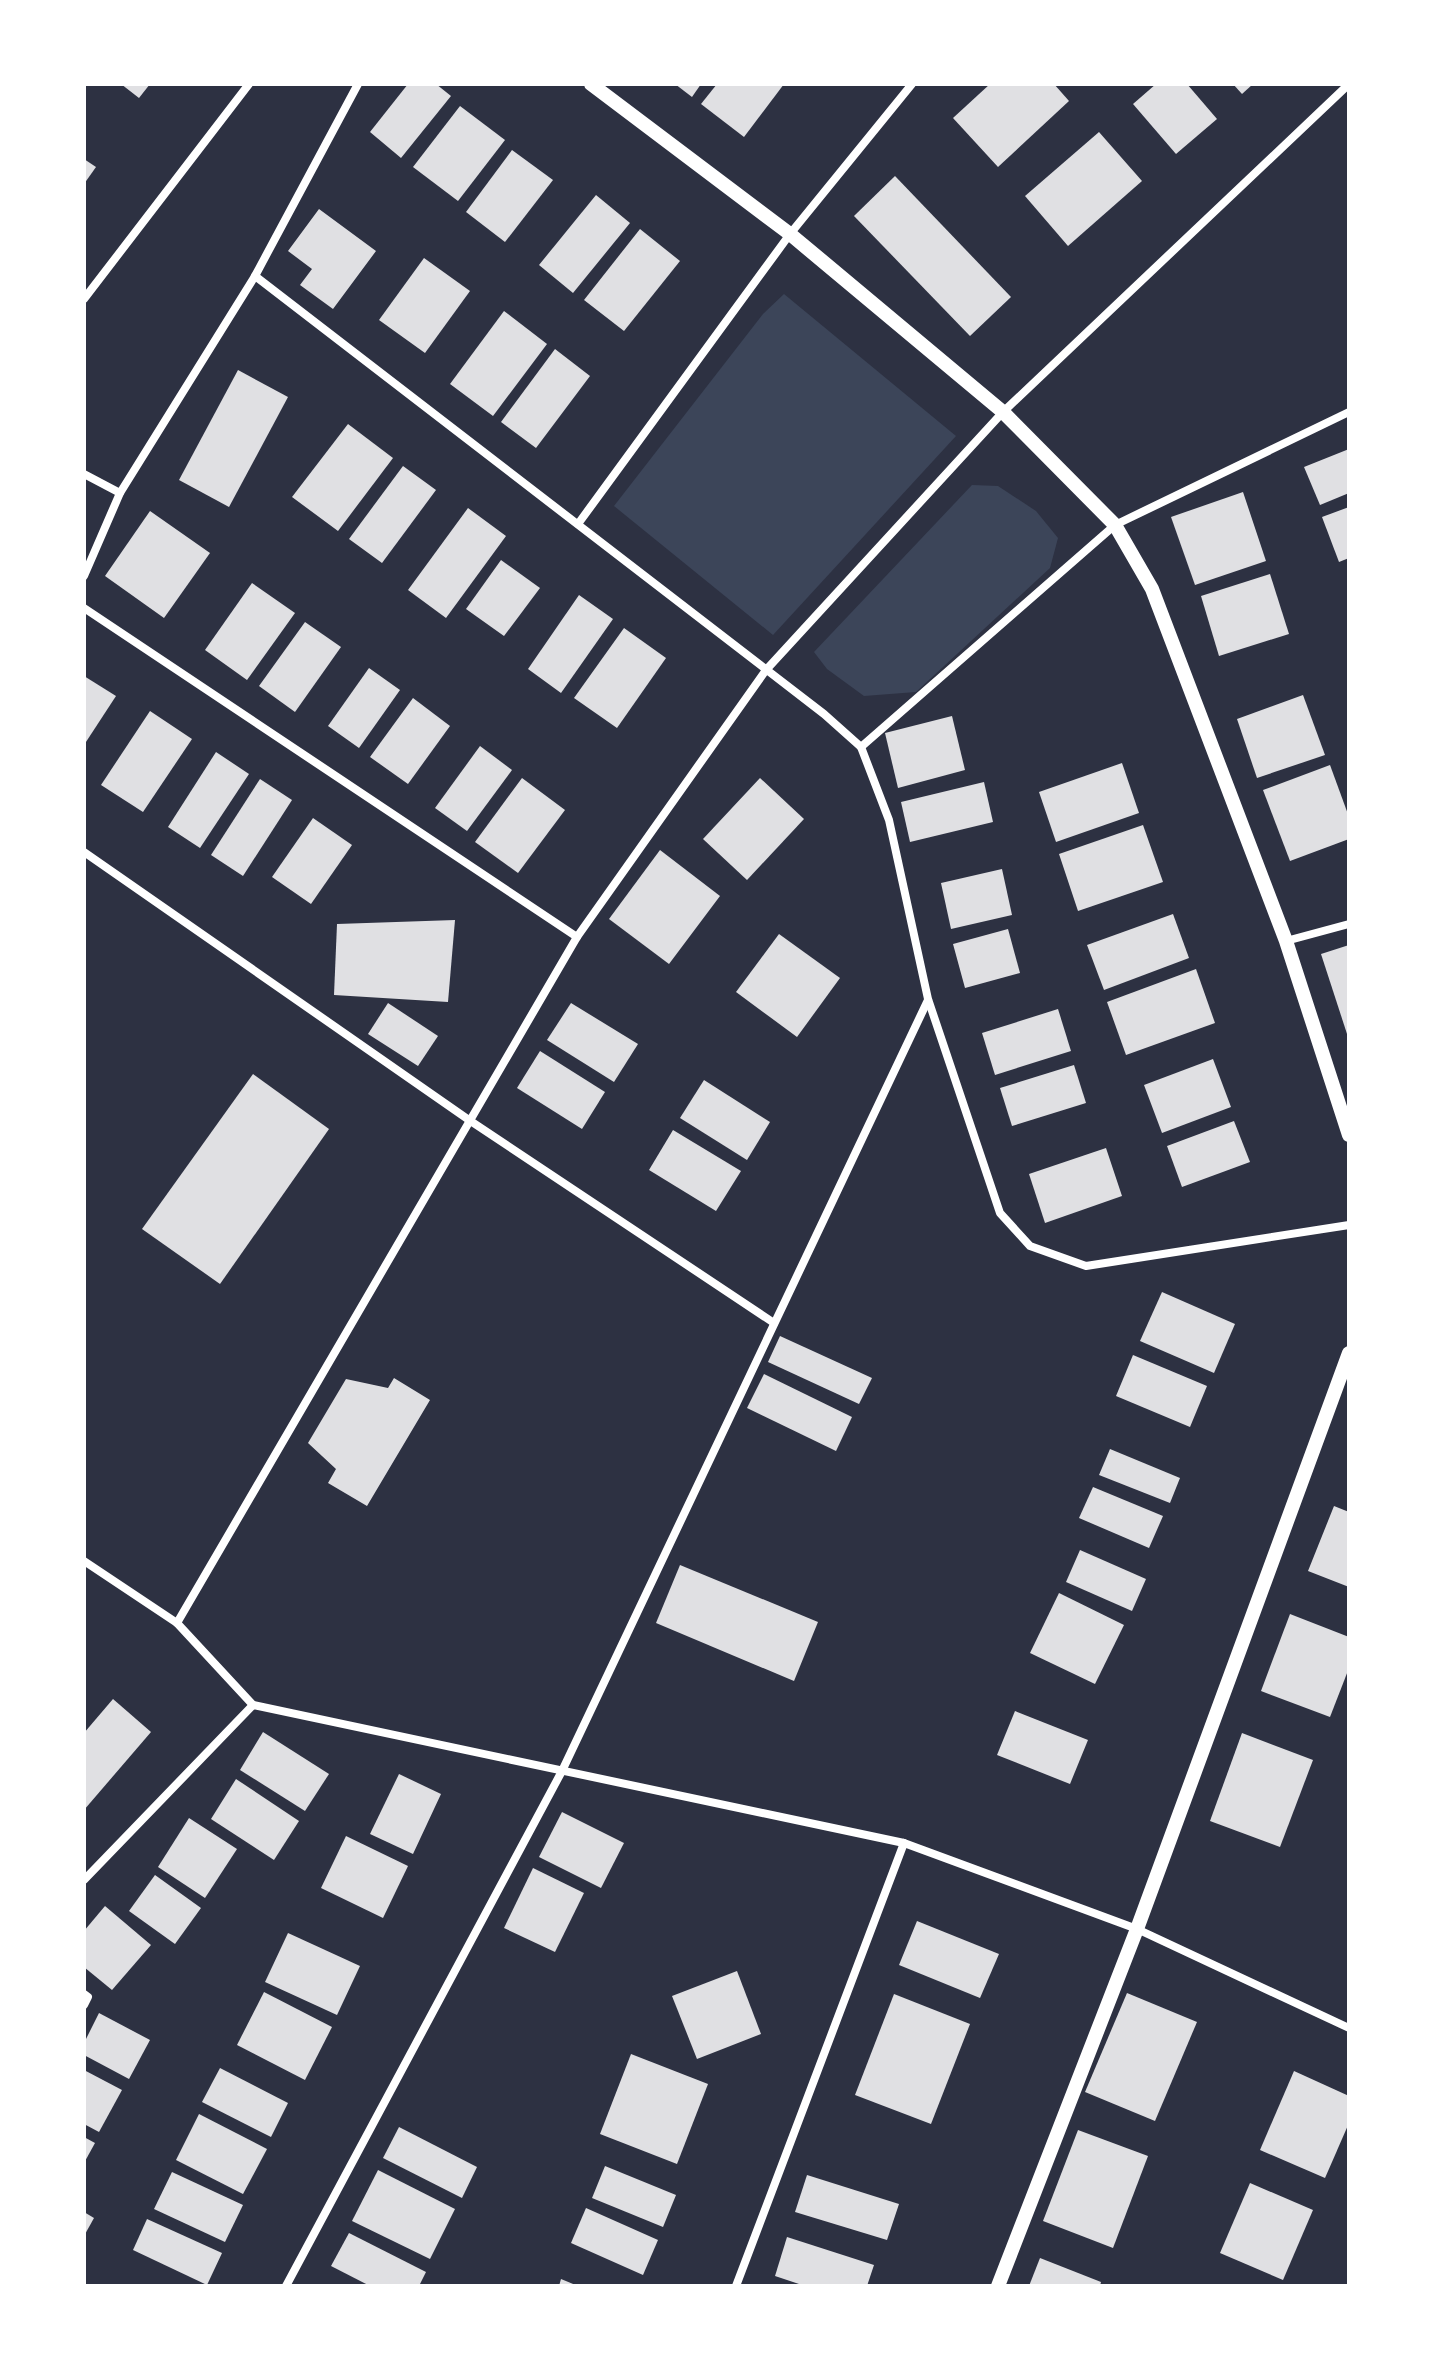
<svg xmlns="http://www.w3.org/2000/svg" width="1433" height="2370" viewBox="0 0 1433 2370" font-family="Montserrat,sans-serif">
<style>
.green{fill:#3c4559}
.building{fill:#e0e0e3}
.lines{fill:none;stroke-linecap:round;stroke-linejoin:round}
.minor{stroke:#fff;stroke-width:8}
.tertiary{stroke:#fff;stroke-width:14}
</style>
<rect width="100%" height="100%" fill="#2d3142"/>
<g class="green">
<path d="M784,294L956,436L773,635L614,506L763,314Z"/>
<path d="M972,485L998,486L1036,511L1058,538L1050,568L916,692L864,696L827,669L814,652Z"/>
</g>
<g class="building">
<path d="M121,84H150L139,98Z"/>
<path d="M408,84H436L451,96L401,158L370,132Z"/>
<path d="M675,84H701L692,97Z"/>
<path d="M717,84H784L744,137L701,104Z"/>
<path d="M990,84H1054L1069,101L998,167L953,118Z"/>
<path d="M1156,84H1187L1217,119L1176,154L1133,104Z"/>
<path d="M1233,84H1253L1242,94Z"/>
<path d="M460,106L505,140L458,201L413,167Z"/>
<path d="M1099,132L1142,181L1068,246L1025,196Z"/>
<path d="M512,150L553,180L505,242L466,212Z"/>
<path d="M84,159L96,167L84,184Z"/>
<path d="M895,176L1011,297L970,336L854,216Z"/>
<path d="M596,195L630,223L573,293L539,265Z"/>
<path d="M319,209L376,251L333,309L300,285L312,269L288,251Z"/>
<path d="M640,229L680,261L624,331L584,300Z"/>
<path d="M424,258L470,291L425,353L379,320Z"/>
<path d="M504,311L547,344L493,416L450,384Z"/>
<path d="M555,349L590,376L536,448L501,422Z"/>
<path d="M238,370L288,397L229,507L179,480Z"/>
<path d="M348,424L393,458L338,531L292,497Z"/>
<path d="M1349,449V493L1320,505L1304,467Z"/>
<path d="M403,466L436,490L382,563L349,539Z"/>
<path d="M1243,492L1266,561L1195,585L1171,517Z"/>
<path d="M1349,507V558L1339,562L1322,517Z"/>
<path d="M468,508L506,536L446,618L408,590Z"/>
<path d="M150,511L210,553L164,618L105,576Z"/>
<path d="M501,560L540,588L504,636L466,609Z"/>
<path d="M1270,574L1289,634L1219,656L1201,596Z"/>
<path d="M252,583L295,613L247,680L205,650Z"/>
<path d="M579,595L613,619L561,693L528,669Z"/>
<path d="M305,622L341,647L295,712L259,686Z"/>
<path d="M624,628L666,658L617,728L574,698Z"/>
<path d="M369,668L400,690L359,748L328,726Z"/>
<path d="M84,676L116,696L84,745Z"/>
<path d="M1303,695L1325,755L1257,778L1237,719Z"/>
<path d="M413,698L450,726L408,784L370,757Z"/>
<path d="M150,711L192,739L143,812L101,785Z"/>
<path d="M952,716L965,770L898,788L885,733Z"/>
<path d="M480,746L512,770L467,831L435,808Z"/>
<path d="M216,752L249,774L200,848L168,827Z"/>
<path d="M1122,763L1139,813L1056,842L1039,792Z"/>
<path d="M1330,765L1349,817V839L1290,861L1263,790Z"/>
<path d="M522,778L565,810L518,873L475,842Z"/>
<path d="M760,778L804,819L747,880L703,839Z"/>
<path d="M260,779L292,800L243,876L211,855Z"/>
<path d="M984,782L993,822L910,842L901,802Z"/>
<path d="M313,818L352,845L311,904L272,877Z"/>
<path d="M1143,825L1163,882L1078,911L1059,854Z"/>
<path d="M660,850L720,896L669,964L609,919Z"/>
<path d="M1002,869L1012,915L951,929L941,883Z"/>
<path d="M1173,914L1189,958L1104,990L1087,945Z"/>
<path d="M455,920L448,1002L334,995L337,924Z"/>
<path d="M1008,929L1020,973L965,988L953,944Z"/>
<path d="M779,934L840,978L797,1037L736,992Z"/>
<path d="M1349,945V1037H1348L1321,954Z"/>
<path d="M1196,969L1215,1023L1126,1055L1107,1002Z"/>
<path d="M388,1003L438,1036L418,1066L368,1034Z"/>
<path d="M571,1003L638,1044L614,1082L547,1040Z"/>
<path d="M1058,1009L1071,1051L995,1075L982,1033Z"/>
<path d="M540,1051L605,1092L582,1129L517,1088Z"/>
<path d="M1213,1059L1231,1107L1162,1133L1144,1085Z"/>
<path d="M1074,1065L1086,1103L1012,1126L1000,1088Z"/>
<path d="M253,1074L329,1129L220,1284L142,1229Z"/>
<path d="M704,1080L770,1122L747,1160L680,1118Z"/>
<path d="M1234,1121L1250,1162L1182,1187L1167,1146Z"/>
<path d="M673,1130L741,1171L716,1211L649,1170Z"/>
<path d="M1106,1148L1122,1196L1045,1223L1029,1174Z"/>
<path d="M1162,1292L1235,1324L1214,1373L1140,1341Z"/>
<path d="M780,1336L872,1378L859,1404L768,1362Z"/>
<path d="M1133,1355L1207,1386L1190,1427L1116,1396Z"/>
<path d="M764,1374L852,1417L836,1451L747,1408Z"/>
<path d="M394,1378L430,1400L367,1506L328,1483L336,1469L308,1443L346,1379L388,1388Z"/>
<path d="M1110,1449L1180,1478L1170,1503L1099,1475Z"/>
<path d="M1093,1487L1163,1516L1149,1548L1079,1518Z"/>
<path d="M1334,1506L1349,1512V1587L1308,1571Z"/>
<path d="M1080,1550L1146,1579L1132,1611L1066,1582Z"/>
<path d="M680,1565L818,1622L794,1681L656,1623Z"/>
<path d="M1059,1593L1124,1625L1095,1684L1030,1653Z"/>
<path d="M1290,1614L1349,1637V1668L1330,1717L1261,1691Z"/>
<path d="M113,1699L151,1732L84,1810V1733Z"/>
<path d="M1015,1711L1088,1740L1070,1784L997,1755Z"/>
<path d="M263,1732L329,1774L305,1811L240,1770Z"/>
<path d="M1242,1733L1313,1760L1280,1847L1210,1821Z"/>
<path d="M399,1774L441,1794L413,1854L370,1834Z"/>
<path d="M236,1779L299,1821L274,1860L211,1819Z"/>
<path d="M562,1812L624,1843L601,1888L539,1857Z"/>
<path d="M189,1818L237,1849L205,1898L158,1867Z"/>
<path d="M346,1836L408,1866L383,1918L321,1888Z"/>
<path d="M533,1868L584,1893L555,1952L504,1928Z"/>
<path d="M155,1875L201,1908L175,1944L129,1911Z"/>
<path d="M105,1906L151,1945L112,1990L84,1967V1931Z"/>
<path d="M917,1921L999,1954L980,1998L899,1965Z"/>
<path d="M288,1933L360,1966L337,2015L265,1982Z"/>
<path d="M737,1971L761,2034L697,2059L672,1996Z"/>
<path d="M264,1992L332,2027L305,2080L237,2045Z"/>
<path d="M1127,1993L1197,2022L1155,2121L1085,2092Z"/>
<path d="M894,1994L970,2024L931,2124L855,2095Z"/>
<path d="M99,2013L150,2040L129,2079L84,2055V2043Z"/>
<path d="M631,2054L708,2084L677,2164L600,2134Z"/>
<path d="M220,2068L288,2103L271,2137L202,2102Z"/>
<path d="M84,2070L122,2090L99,2132L84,2124Z"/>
<path d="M1294,2071L1349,2096V2123L1325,2178L1260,2150Z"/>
<path d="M199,2114L267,2149L243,2194L176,2160Z"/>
<path d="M399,2127L477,2167L462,2198L383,2158Z"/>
<path d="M1078,2130L1148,2156L1113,2248L1043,2221Z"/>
<path d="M84,2137L95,2143L84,2163Z"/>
<path d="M605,2166L676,2195L663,2227L592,2198Z"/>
<path d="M378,2170L455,2209L430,2259L352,2221Z"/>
<path d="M172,2172L243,2205L225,2242L154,2209Z"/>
<path d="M807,2175L899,2204L887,2240L795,2212Z"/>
<path d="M1250,2183L1313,2210L1283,2280L1220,2253Z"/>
<path d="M586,2208L658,2240L643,2275L571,2243Z"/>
<path d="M84,2212L94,2218L84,2236Z"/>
<path d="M147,2219L222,2253L207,2285L133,2250Z"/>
<path d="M349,2233L426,2272L419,2286H370L331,2266Z"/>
<path d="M787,2237L874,2265L867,2286H805L775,2276Z"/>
<path d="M1040,2258L1101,2282L1100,2286H1029Z"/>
<path d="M561,2279L578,2286H559Z"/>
</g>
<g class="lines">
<g class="minor">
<path d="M255,276L824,714L861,747L889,820L928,999L1000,1213L1030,1246L1086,1266L1349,1225"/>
<path d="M84,299L249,84"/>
<path d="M84,474L120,493"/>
<path d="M578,524L790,234L912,84"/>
<path d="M84,576L120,493L255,276L358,84"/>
<path d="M84,608L577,937"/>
<path d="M861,747L1115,525L1349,412"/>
<path d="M84,852L469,1120L774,1323"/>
<path d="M1286,941L1349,924"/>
<path d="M84,1561L177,1623L253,1705L904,1843L1137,1929L1349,2028"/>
<path d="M177,1623L577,937L766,670L1003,412L1349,84"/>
<path d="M84,1880L253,1705"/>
<path d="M84,1994L88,1997L84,2005"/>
<path d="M286,2286L562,1771L928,1000"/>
<path d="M736,2286L904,1843"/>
</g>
<g class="tertiary">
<path d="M591,84L790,234L1003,412L1115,525L1152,589L1286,941L1349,1135"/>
<path d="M998,2286L1137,1929L1349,1353"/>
</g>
</g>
<rect width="1433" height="2370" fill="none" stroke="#ffffff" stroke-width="172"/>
</svg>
